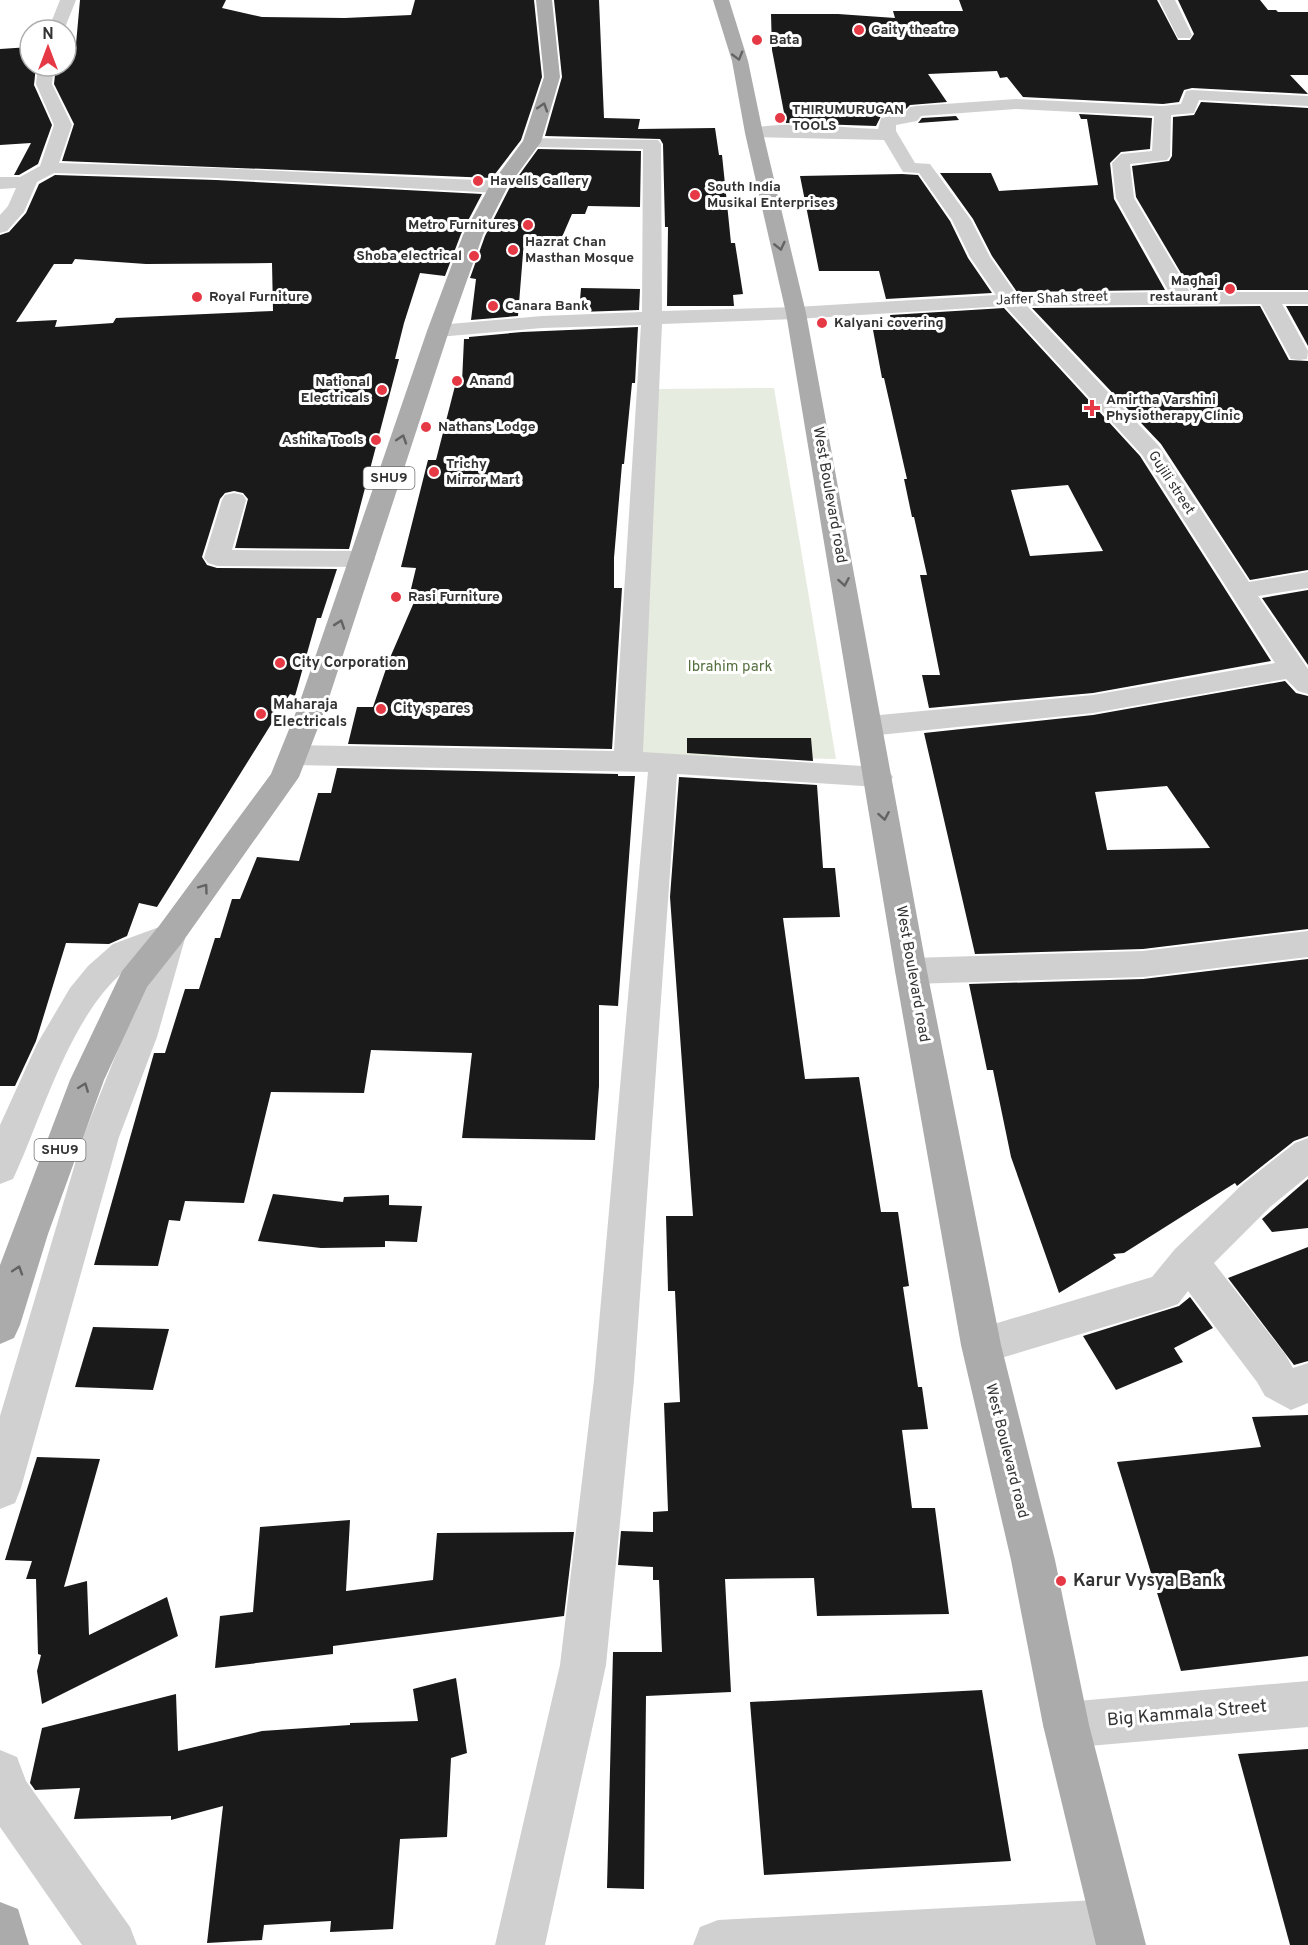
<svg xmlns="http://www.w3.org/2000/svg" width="1308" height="1945" viewBox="0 0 1308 1945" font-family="Overpass,sans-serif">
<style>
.green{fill:#e6ecdf}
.building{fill:#1a1a1a;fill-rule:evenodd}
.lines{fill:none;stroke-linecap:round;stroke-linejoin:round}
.minor{fill:#d0d0d0;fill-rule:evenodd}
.major{fill:#ababab;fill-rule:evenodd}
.oneway{stroke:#636363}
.poi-dot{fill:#e63946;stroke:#fff;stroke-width:2}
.labels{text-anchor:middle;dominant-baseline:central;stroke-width:6;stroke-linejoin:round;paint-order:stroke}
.far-poi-label{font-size:14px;font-weight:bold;fill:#333;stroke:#fff;text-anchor:start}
.far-street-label{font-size:14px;fill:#333;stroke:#fff}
.shield{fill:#fff;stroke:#707070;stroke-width:1.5}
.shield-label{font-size:14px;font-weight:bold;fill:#333}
.street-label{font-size:15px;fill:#333;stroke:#fff}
.poi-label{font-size:15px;font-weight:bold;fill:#333;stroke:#fff;text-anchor:start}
.park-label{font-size:15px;fill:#56703f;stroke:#fff}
.near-poi-label{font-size:18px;font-weight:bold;fill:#333;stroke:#fff;text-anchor:start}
.near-street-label{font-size:18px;fill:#333;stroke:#fff}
</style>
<rect width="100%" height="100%" fill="#fff"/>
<path class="green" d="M774,388L836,759L637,755L656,389Z"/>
<g class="building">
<path d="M80,0H226L222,8L262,17L345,18L411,15L415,0H534L542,77L521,140L492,178L62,161L74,124L54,84L56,66H66V45L76,44Z"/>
<path d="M554,0H599L604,118L640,119L638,129L715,128L719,155H722L731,243H735L743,294L733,295L734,306H667L668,227H665L663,144L660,139L545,136L562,77Z"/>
<path d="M959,0H1157L1178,40H1190L1194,34L1178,0H1260L1268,10H1276L1278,12H1308V75H1290L1308,94L1192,88L1184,90L1179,102L1163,104L1023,97L1007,77L1000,78L997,71L928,74L947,102L910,105L904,111L881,116L876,126L786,123L772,50L771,14H838L895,18L893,11H963Z"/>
<path d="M30,47V66H36L34,85L52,125L38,164L19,175H14L31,143L0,145V49Z"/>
<path d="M1201,102L1308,108V290H1191L1136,197L1132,166L1169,161L1172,156L1173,117L1194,115Z"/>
<path d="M1079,114L1152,118L1150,149L1121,152L1110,163L1114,199L1165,290L1017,292L992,256L973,219L940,173H991L999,191L1098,185L1087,119H1081Z"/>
<path d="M956,116L959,120L918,123L922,118Z"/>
<path d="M538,149L641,151L640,207L588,206L585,214H572L559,244L524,241L518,316L471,320L476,279L470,278L485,236L509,189Z"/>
<path d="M902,174L918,175L950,221L968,258L992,293L886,299L879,271H819L800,176Z"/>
<path d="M55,175L216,180L482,194L461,234L445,276L420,273L404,323L395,359H399L349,549L235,548L248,499L243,493L234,491L225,493L220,499L202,557L207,565L217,568L337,569L321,618H317L295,696L290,694L157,907L139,903L127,936L109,944L66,943L36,1041L15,1086H0V235L9,232L26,213L39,184ZM75,259L146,264L272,263L273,311L116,318L113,323L55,327L57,320L16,322L54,264H72Z"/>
<path d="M581,288L640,289L639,310L579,312Z"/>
<path d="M1260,306L1289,360L1308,361V570L1250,580L1161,444L1032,308Z"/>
<path d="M1286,306H1308V346Z"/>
<path d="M1004,308L1140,456L1271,661L1093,693L929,708L922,675H940L920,575H927L914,517H912L904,479H907L884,378H882L873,330H893L890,315ZM1068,485L1103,551L1030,556L1011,490Z"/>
<path d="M638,327L635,383H632L624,464H622L614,558V588H622L612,749L348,744L357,707H373L389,660L418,593H410L416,568L401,567L428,460H436L456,382H462L464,339H469V337L522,332Z"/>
<path d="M1308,590V665L1262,598Z"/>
<path d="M1285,681L1296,693L1308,696V929L1143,949L975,954L924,733L1093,715ZM1167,786L1210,848L1107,850L1095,792Z"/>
<path d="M687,738H811L813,761L687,753Z"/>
<path d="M337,768L618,774V776H635L618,1006L599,1005V1086L595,1140L462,1138L472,1053L371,1050L364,1093L271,1092L244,1203L185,1201L180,1221L169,1220L158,1266L94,1265L154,1053H165L185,989H199L215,938H220L232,899H240L257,857L299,861L318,793H331Z"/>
<path d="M679,777L817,785L823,868H835L840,917L783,918L805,1079L859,1077L881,1212H898L909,1286L903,1287L918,1387H922L928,1429L902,1430L912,1508H935L949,1614L817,1616L814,1578L725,1579L731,1692L646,1696L644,1889L607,1888L613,1652H662L659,1580H653V1567L618,1565L621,1531L653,1532V1512L668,1511L664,1403L680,1402L675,1291H668L666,1216H693L670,897Z"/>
<path d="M1308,959V1136L1294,1141L1237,1186L1235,1183L1124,1253L1113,1254L1116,1258L1059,1293L1011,1157L993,1070H987L969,984L1143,979Z"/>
<path d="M1308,1179V1228L1272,1232L1262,1219Z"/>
<path d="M273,1194L343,1202L344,1197L389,1195V1205L422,1206L417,1242L385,1241V1247L321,1248L258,1241Z"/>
<path d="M1308,1247V1361L1294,1365L1228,1278Z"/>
<path d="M1190,1297L1213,1328L1174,1348L1183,1362L1116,1390L1083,1336L1179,1306Z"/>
<path d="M93,1327L169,1329L153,1390L75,1387Z"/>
<path d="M1308,1415V1656L1181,1671L1117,1462L1261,1447L1252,1417Z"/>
<path d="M37,1457L100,1459L64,1587L87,1581L89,1635L167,1597L178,1636L42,1704L37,1671L41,1655L38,1654L36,1579H26L32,1561L5,1560Z"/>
<path d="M350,1520L346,1591L433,1580L437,1533L574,1532L564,1616L333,1646V1654L215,1668L220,1616L253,1612L260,1527Z"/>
<path d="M456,1678L467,1753L451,1758L447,1837L400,1839L393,1929L330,1932L331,1921L264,1925L262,1940L207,1943L223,1806L171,1820V1816L74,1819L80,1788L35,1790L30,1783L42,1728L176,1694L178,1751L262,1731L350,1725V1723L418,1721L413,1689Z"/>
<path d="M982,1690L1011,1861L764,1875L750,1702Z"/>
<path d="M1308,1749V1945H1290L1238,1754Z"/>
</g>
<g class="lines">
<g class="minor">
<path d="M60,0H76L64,30H48Z"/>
<path d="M1159,0H1175L1192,35L1190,38H1178Z"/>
<path d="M38,66H54L52,84L72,125L59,163L216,168L498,181L505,183L507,187L505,191L498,193L216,178L54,173L37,182L24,212L7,231L0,233V215L8,206L16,188L0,189V177H20L40,166L54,125L36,84Z"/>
<path d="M1192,90L1308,96V106L1199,100L1194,113L1171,115L1170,156L1167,160L1130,164L1134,198L1190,292H1308V304H1282L1308,351L1307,359L1299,360L1291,359L1261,304L1027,306L1159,446L1249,582L1308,572V588L1258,596L1308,669V694L1298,691L1286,679L1093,713L869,736L859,733L855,726L859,719L869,716L1093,695L1275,663L1142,455L1005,306L796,319L662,324L643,752L878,767L888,770L893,777L888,784L878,787L677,774L634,1380L606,1665L545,1945H495L560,1665L594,1380L648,772L293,765L283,762L279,755L283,748L293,745L614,751L641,325L542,328L438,337L431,335L427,331L431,327L438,325L542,316L642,312L643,149L532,147L526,146L523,142L526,138L658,140L661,144L662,311L796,307L996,295L970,257L952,220L919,173L903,172L884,140L748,137L745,133L748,129C786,120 838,128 878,129L881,118L905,113L910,107L916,106L1016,99L1163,106L1181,104L1186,91ZM1016,109L1154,116L1152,151L1121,154L1112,163L1116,198L1169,292L1016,294L990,257L971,220L930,164L915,163L896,131V125L917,121L921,116Z"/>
<path d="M234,493L243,495L246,500L232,550L362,551L371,554L375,559L371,564L362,567L217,566L208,563L204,558L222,500L225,495Z"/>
<path d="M170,923L181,926L186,935L157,1037L119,1137L21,1488L15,1503L0,1509V1416L83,1137L123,1037L147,957C77,988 44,1114 13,1179L0,1184V1125L37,1044L70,988L88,966L113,944Z"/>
<path d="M1308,931V957L1143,977L911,984L899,980L895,971L899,962L911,958L1143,951Z"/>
<path d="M1308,1138V1176L1270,1207L1214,1263L1285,1354L1293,1368L1308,1363V1403L1291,1410L1265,1396L1257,1382L1188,1291L1178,1304L1164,1309L981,1364L967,1358L961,1345L967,1332L1152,1277L1175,1249L1244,1183L1295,1143Z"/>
<path d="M1308,1681V1727L1066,1748L1049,1742L1043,1725L1049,1708L1066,1702Z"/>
<path d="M0,1750L17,1757L26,1781L130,1927L137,1945H82L0,1827Z"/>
<path d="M1115,1899L1133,1906L1140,1924L1133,1942L1125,1945H693L700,1927L718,1920Z"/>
</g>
<g class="major">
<path d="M536,0H552L560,77L541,142L507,188L483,235L449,331L326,707L299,777L181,944L147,987L104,1080L48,1234L20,1325L14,1338L0,1344V1265L70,1080L122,971L159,926L271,774L298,707L427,331L463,235L489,187L523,141L544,77Z"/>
<path d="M713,0H729L748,61L763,133L806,313L927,971L1001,1345L1055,1560L1089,1725L1146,1945H1096L1043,1725L1011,1560L961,1345L895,971L786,313L745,133L732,61Z"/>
<path d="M0,1902L18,1909L29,1945H0Z"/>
</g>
</g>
<defs><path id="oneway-chevron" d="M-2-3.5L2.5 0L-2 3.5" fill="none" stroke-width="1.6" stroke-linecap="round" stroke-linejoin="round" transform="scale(1.5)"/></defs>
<g class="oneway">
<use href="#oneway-chevron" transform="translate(738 56) rotate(74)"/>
<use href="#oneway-chevron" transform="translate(543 107) rotate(-72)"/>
<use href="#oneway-chevron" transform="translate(780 246) rotate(77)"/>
<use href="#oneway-chevron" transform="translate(402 439) rotate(-72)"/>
<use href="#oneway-chevron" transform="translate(844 582) rotate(80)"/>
<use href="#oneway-chevron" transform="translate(340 624) rotate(-71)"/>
<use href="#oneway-chevron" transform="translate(884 816) rotate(80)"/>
<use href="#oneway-chevron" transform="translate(204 888) rotate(-54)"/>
<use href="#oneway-chevron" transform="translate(84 1087) rotate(-69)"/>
<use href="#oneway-chevron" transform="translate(18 1270) rotate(-72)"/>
</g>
<g class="poi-dot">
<circle cx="859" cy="30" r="6"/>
<circle cx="757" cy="40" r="6"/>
<circle cx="780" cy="118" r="6"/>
<circle cx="478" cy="181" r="6"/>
<circle cx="695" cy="195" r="6"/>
<circle cx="528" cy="225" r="6"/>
<circle cx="513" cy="250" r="6"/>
<circle cx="474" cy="256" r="6"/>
<circle cx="1230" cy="289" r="6"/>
<circle cx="197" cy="297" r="6"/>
<circle cx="493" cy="306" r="6"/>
<circle cx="822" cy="323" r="6"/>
<circle cx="457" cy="381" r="6"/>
<circle cx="382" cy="390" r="6"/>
<path d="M1089 399h6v6h6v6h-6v6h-6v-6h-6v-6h6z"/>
<circle cx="426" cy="427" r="6"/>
<circle cx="376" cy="440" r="6"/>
<circle cx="434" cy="472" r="6"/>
<circle cx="396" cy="597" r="6"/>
<circle cx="280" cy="663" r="6"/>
<circle cx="381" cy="709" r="6"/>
<circle cx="261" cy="714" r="6"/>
<circle cx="1061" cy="1581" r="6"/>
</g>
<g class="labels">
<g class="far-poi-label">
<text x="871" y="30">Gaity theatre</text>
<text x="769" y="40">Bata</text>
<text x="792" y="110">THIRUMURUGAN<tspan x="792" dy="16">TOOLS</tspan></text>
<text x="490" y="181">Havells Gallery</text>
<text x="707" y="187">South India<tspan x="707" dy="16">Musikal Enterprises</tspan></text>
<text x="516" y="225" text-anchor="end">Metro Furnitures</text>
<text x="525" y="242">Hazrat Chan<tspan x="525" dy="16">Masthan Mosque</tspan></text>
<text x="462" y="256" text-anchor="end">Shoba electrical</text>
<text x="1218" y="281" text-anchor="end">Maghai<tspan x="1218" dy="16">restaurant</tspan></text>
<text x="209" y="297">Royal Furniture</text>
<text x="505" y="306">Canara Bank</text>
<text x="834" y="323">Kalyani covering</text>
<text x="469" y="381">Anand</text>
<text x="370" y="382" text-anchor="end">National<tspan x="370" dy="16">Electricals</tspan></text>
<text x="1106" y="400">Amirtha Varshini<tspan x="1106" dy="16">Physiotherapy Clinic</tspan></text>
<text x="438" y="427">Nathans Lodge</text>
<text x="364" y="440" text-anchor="end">Ashika Tools</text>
<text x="446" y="464">Trichy<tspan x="446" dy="16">Mirror Mart</tspan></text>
<text x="408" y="597">Rasi Furniture</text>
</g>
<g class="far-street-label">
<text transform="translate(1052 299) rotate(-2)">Jaffer Shah street</text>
<text transform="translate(1171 483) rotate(57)">Gujili street</text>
</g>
<g class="shield">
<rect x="363.5" y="467" width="51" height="22" rx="4.5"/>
<rect x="34.5" y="1139" width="51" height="22" rx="4.5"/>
</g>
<g class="shield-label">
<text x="389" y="478">SHU9</text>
<text x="60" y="1150">SHU9</text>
</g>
<g class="street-label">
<text transform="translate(829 495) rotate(80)">West Boulevard road</text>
<text transform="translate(912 974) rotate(80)">West Boulevard road</text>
<text transform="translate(1006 1451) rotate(76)">West Boulevard road</text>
</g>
<g class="poi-label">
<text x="292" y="663">City Corporation</text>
<text x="273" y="705">Maharaja<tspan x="273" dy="17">Electricals</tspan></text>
<text x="393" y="709">City spares</text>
</g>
<g class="park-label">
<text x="730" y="667">Ibrahim park</text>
</g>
<g class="near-poi-label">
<text x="1073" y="1581">Karur Vysya Bank</text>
</g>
<g class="near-street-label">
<text transform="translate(1187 1714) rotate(-5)">Big Kammala Street</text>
</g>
</g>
<g transform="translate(48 48)"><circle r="28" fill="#ffffff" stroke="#adadad" stroke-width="1.5"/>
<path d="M0-4.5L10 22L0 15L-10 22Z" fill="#e63946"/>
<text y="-9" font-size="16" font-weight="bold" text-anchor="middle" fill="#333333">N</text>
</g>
</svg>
